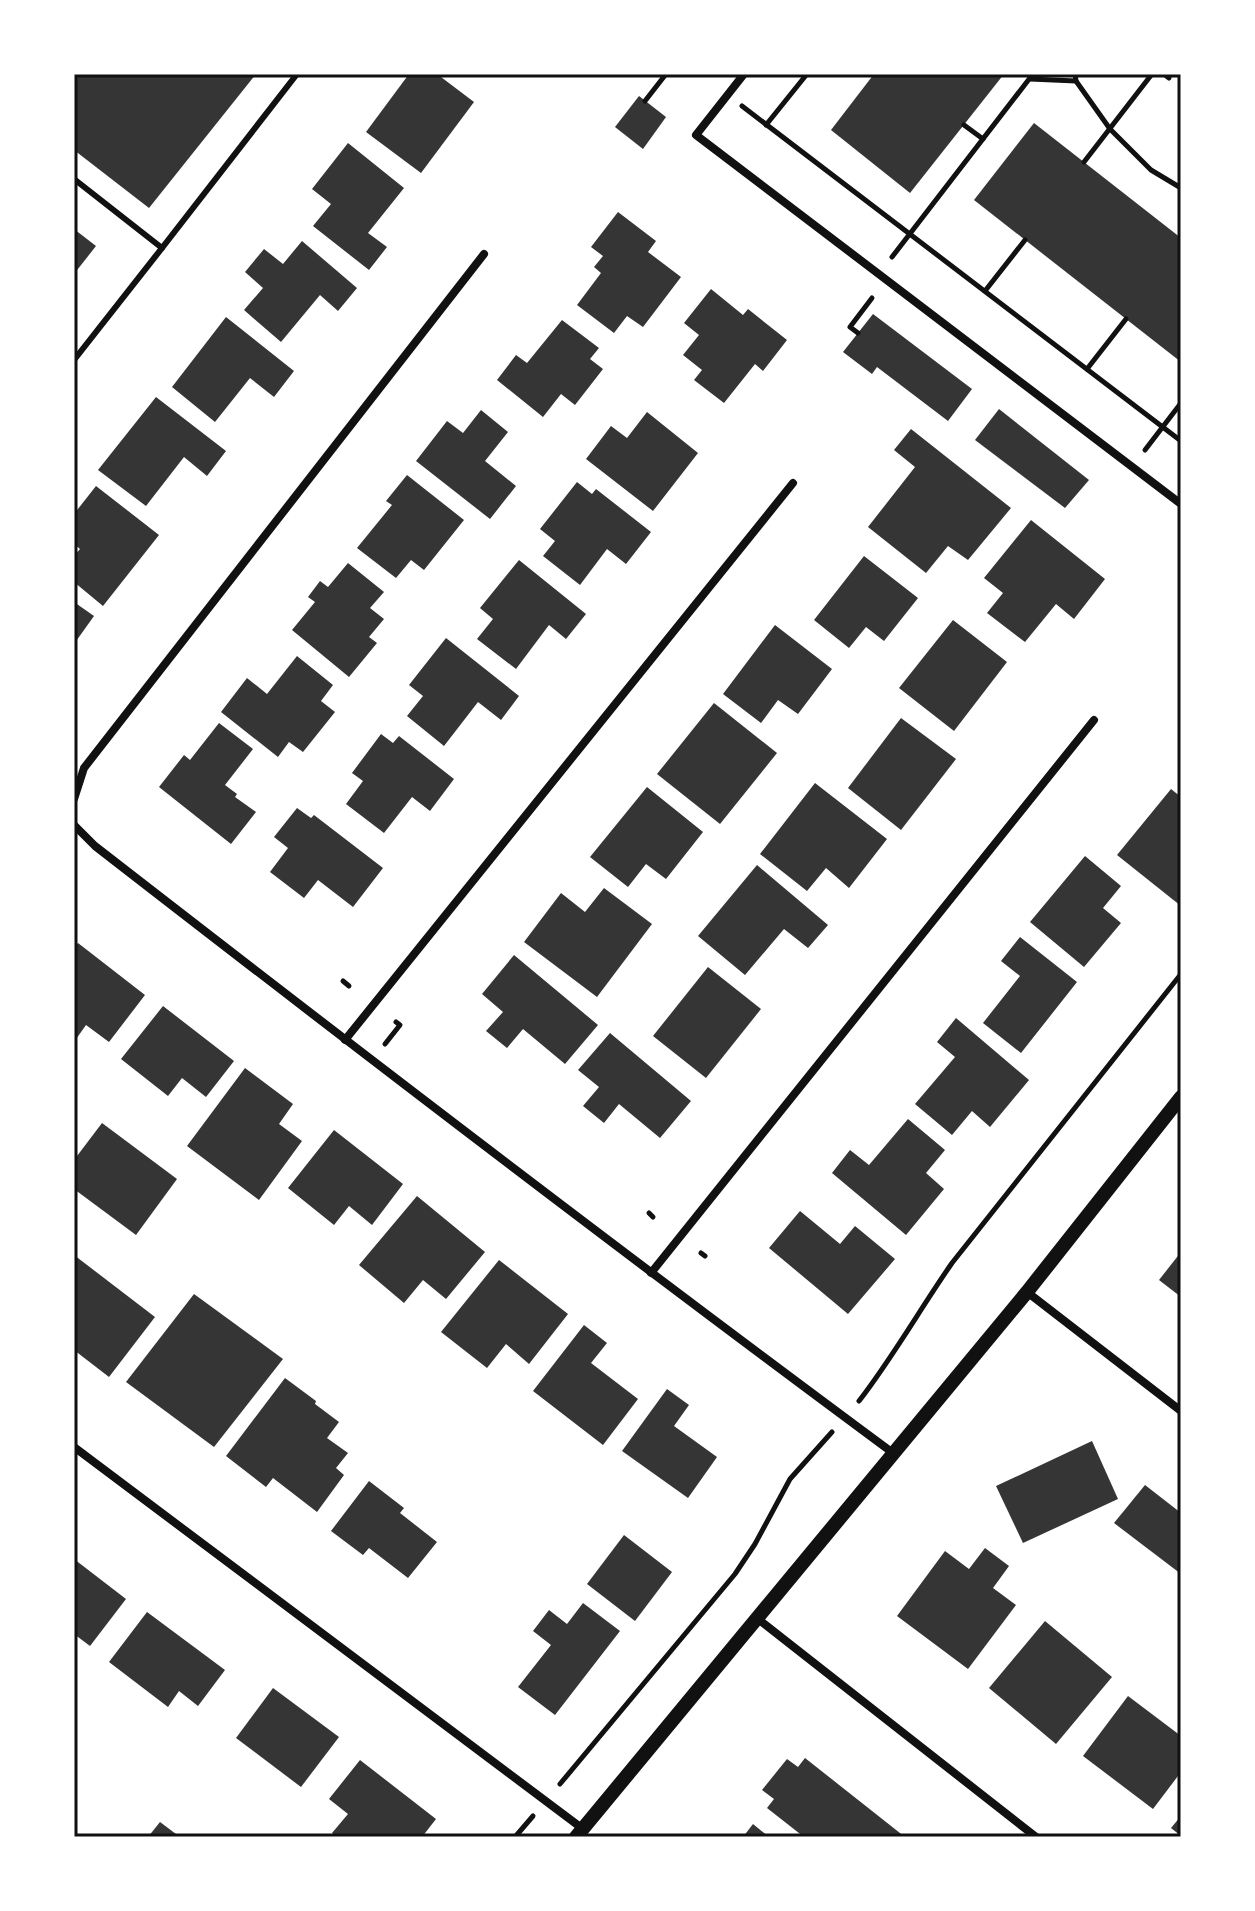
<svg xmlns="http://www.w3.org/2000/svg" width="1255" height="1911" viewBox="0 0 1255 1911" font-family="Signika,sans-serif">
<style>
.building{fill:#353535}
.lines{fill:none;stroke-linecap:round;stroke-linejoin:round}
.path{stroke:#111;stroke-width:5}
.service{stroke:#111;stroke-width:6}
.minor{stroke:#111;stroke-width:8}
.tertiary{stroke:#111;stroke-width:14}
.neatline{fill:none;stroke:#111;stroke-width:3}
</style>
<rect width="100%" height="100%" fill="#fff"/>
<g class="building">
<path d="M74,74H256L149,208L74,150Z"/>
<path d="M409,74H437L474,102L421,173L366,132Z"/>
<path d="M874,74H1004L910,193L831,130Z"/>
<path d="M639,96L666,117L643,149L615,127Z"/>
<path d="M1034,123L1181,238V362L974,200Z"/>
<path d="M348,143L404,188L368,233L387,247L369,270L313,226L331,204L312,189Z"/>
<path d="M618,212L656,241L648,252L681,277L643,327L627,316L614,333L577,305L601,273L594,267L603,256L591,247Z"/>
<path d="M74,229L96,246L74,274Z"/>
<path d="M302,241L357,288L338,311L320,295L281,342L244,310L263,288L245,272L264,249L283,264Z"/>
<path d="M711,289L743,315L748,309L787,340L763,371L755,364L724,403L694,380L702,370L683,355L699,335L684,323Z"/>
<path d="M873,314L972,389L948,421L877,367L872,374L843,352Z"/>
<path d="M226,317L294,371L274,397L250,378L215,422L172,387Z"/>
<path d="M562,320L599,348L590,359L603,369L575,405L561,394L543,417L497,380L516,355L527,363Z"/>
<path d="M156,397L226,451L207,476L184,457L146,506L98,470Z"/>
<path d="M999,409L1089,480L1065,508L975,440Z"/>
<path d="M481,410L508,432L485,461L516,486L490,519L416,461L447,421L463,433Z"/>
<path d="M647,412L698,453L653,511L586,459L611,426L627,438Z"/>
<path d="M911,429L1011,508L968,560L948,546L926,573L868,527L915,467L894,450Z"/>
<path d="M407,475L464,520L424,570L411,560L396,578L357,548L392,505L386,501Z"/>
<path d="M577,482L592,494L596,489L651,532L626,564L607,549L580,585L543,556L555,541L540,529Z"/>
<path d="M96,486L159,535L103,606L74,582V556L80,549L74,544V514Z"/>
<path d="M1031,520L1105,579L1074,619L1056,604L1025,642L987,613L1003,593L984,578Z"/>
<path d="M864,556L918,598L884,641L866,627L849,648L814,620Z"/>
<path d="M519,560L586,614L566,639L549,625L516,669L477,639L493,619L480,608Z"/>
<path d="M348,563L384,592L370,608L384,619L369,637L377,643L349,677L292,630L315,602L308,597L320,581L328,587Z"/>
<path d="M74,602L94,616L74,644Z"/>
<path d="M953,620L1007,662L954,731L899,688Z"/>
<path d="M775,625L832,669L798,714L778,700L761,723L723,694Z"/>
<path d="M446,638L519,696L501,720L478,702L444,746L407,716L423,696L409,685Z"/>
<path d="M297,656L333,685L321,701L335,712L303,752L289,742L278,757L221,712L247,678L267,694Z"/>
<path d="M714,703L777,753L720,824L657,774Z"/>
<path d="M901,718L956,759L901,830L848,788Z"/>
<path d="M219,723L253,749L225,785L237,794L235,797L256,812L231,844L159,787L184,755L190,760Z"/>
<path d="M381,734L393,743L399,736L454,779L430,811L412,797L384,833L346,804L363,781L352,773Z"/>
<path d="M815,783L887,839L849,888L826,868L807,891L760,854Z"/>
<path d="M647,787L703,832L666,879L646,864L628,887L590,857Z"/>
<path d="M1171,789L1181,797V906L1117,855Z"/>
<path d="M297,808L311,818L314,815L383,868L353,907L318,880L304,898L270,872L288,848L274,837Z"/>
<path d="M1085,856L1121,886L1103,908L1121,923L1084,967L1030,922Z"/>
<path d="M757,865L828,925L808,948L784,929L745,975L698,936Z"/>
<path d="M604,888L652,924L597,997L524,942L561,893L585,912Z"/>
<path d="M1020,937L1077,982L1021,1053L983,1023L1020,976L1001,961Z"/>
<path d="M78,943L145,995L109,1042L86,1025L74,1042V948Z"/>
<path d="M514,955L598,1025L565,1064L523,1029L507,1048L486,1031L503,1012L482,994Z"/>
<path d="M708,967L761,1009L706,1078L653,1036Z"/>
<path d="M163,1006L234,1061L206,1097L182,1078L168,1096L121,1059Z"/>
<path d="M956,1018L1029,1080L990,1127L972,1111L952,1135L915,1104L955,1057L937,1042Z"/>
<path d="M610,1033L691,1101L660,1138L619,1104L604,1123L583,1106L599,1087L578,1070Z"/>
<path d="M245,1068L293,1104L279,1124L302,1141L259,1200L187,1146Z"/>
<path d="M908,1119L945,1150L926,1173L944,1189L906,1235L832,1173L850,1150L869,1165Z"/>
<path d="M102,1123L177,1179L136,1235L74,1189V1160Z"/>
<path d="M334,1130L403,1184L372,1225L349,1206L334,1225L288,1188Z"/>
<path d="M417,1196L485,1252L446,1299L423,1280L404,1303L359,1265Z"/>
<path d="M800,1211L840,1244L855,1226L895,1259L848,1314L769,1248Z"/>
<path d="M1181,1252V1297L1159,1280Z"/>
<path d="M74,1255L155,1317L109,1377L74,1350Z"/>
<path d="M499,1260L568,1314L529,1364L506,1344L487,1368L441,1332Z"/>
<path d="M194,1294L283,1359L214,1447L126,1382Z"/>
<path d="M584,1325L607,1343L591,1363L638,1399L603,1445L533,1391Z"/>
<path d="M285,1378L316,1401L315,1404L339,1422L327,1438L348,1453L336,1468L344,1475L317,1512L273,1478L266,1487L226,1456Z"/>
<path d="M667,1389L689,1405L674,1426L717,1457L688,1498L622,1451Z"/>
<path d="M1092,1441L1118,1499L1023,1543L996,1486Z"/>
<path d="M369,1481L404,1508L400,1513L437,1542L408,1578L369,1548L363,1555L331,1531Z"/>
<path d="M1145,1485L1181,1513V1574L1114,1523Z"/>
<path d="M624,1535L672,1572L635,1621L587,1584Z"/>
<path d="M985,1548L1009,1566L993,1588L1016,1605L968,1669L897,1616L945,1551L969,1569Z"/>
<path d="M74,1559L126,1599L90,1646L74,1634Z"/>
<path d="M583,1603L620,1631L555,1715L518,1687L551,1645L533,1631L549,1610L567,1624Z"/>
<path d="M147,1612L225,1670L198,1706L179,1691L168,1707L109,1662Z"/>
<path d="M1045,1621L1112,1677L1056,1744L989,1688Z"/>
<path d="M273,1688L339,1737L301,1787L236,1738Z"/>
<path d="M1128,1696L1181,1736V1772L1153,1809L1083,1756Z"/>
<path d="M805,1758L905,1837H804L767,1808L774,1799L762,1790L787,1759L798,1767Z"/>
<path d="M360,1760L436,1819L422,1837H337L332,1833L348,1814L329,1799Z"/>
<path d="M1181,1816V1836L1171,1828Z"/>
<path d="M160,1822L180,1837H148Z"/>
<path d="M753,1824L769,1837H743Z"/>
</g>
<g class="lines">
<g class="path">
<path d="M1075,74L1076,81L1110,129L1151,170L1181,188"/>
<path d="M1164,74L1169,78"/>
<path d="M1030,79L1076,81"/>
<path d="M645,101L666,74"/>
<path d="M742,106L1181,441"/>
<path d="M766,125L807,74"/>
<path d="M964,125L983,139"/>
<path d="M1084,162L1152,74"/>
<path d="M892,257L1033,74"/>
<path d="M985,291L1025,240"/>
<path d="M858,333L850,327L872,298"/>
<path d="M1087,369L1126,319"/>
<path d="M1145,450L1181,403"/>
<path d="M343,981L349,986"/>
<path d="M385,1044L400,1025L396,1022"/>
<path d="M649,1213L653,1217"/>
<path d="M701,1253L705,1256"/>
<path d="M859,1401C893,1357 920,1309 952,1263L1181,974"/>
<path d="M560,1784L735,1574L755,1544L790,1479L832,1432"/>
<path d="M515,1837L533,1816"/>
</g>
<g class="service">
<path d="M74,179L162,248L297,74"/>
<path d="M74,360L162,248"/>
</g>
<g class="minor">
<path d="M744,74L696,135L1181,504"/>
<path d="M74,799L84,768L484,254"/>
<path d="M74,825L95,846C359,1051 624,1254 893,1453"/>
<path d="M345,1040L793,483"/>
<path d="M651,1273L1094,720"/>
<path d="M1027,1292L1181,1411"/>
<path d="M74,1447L583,1829"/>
<path d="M758,1619L1036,1837"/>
</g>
<path class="tertiary" d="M576,1837L1027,1292L1181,1097"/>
</g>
<rect width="1255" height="1911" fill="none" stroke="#ffffff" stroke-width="152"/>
<rect x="76" y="76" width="1103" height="1759" class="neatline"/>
</svg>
